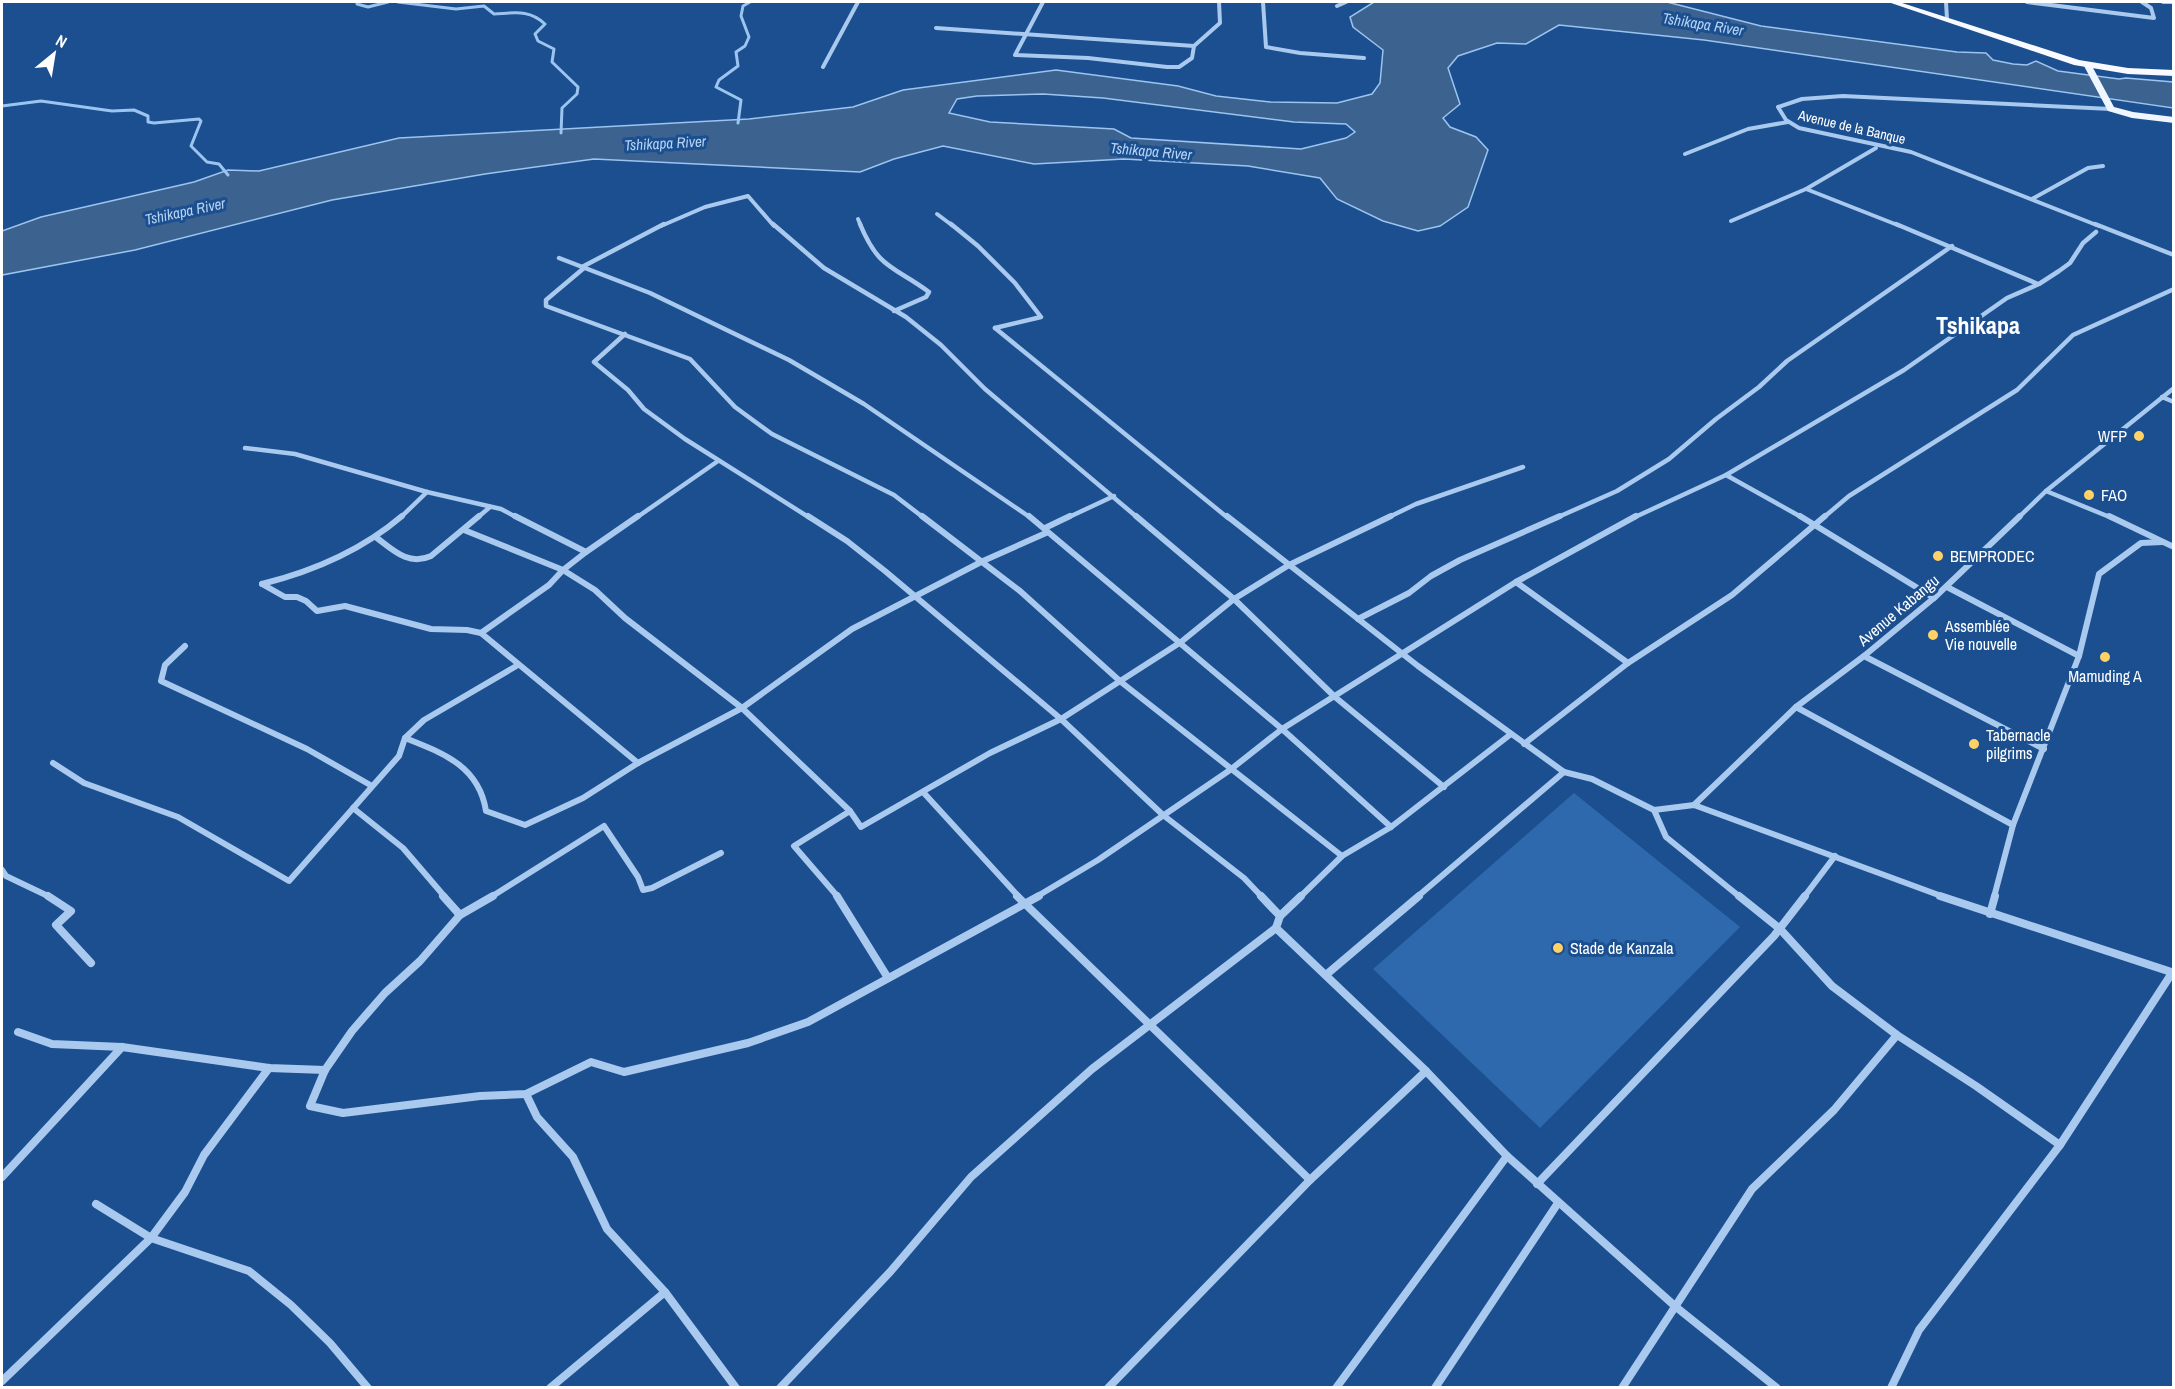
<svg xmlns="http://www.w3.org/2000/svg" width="2175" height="1389" viewBox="0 0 2175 1389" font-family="'Archivo Narrow',sans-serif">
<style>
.green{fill:#2e69ad}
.water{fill:#3c6290;stroke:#9cc4f0;stroke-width:1.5;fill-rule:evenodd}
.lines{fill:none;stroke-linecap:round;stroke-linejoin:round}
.stream{stroke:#9cc4f0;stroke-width:3}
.minor-far3{stroke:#a9c9ee;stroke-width:4}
.minor-far2{stroke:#a9c9ee;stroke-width:4.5}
.minor-far1{stroke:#a9c9ee;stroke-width:6}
.minor{stroke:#a9c9ee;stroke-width:8}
.primary{fill:#f0f6ff;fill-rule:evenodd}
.trunk{fill:#f8faff;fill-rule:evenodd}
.poi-dot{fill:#ffd166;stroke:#1b4f8f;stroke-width:2}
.labels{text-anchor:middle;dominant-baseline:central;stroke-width:6;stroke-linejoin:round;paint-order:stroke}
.far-street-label{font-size:14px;fill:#fff;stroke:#1b4f8f}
.far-water-label{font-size:15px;font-style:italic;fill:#b5d3f5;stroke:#1b4f8f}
.poi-label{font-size:16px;fill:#fff;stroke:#1b4f8f;text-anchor:start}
.street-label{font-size:16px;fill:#fff;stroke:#1b4f8f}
.far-town-label{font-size:24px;font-weight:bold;fill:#fff;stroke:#1b4f8f}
</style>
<rect width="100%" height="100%" fill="#1b4f8f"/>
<path class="green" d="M1574,793L1740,927L1540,1128L1373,969Z"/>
<path class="water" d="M1374,2H1667L1761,26L1957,52L1986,53L1993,60L2013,64L2027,65L2036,61L2058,71L2119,79L2126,78L2173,82V108L1704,40L1559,25L1526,44L1497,43L1458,56L1448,68L1460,104L1443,118L1450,127L1476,137L1488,150L1468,207L1440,226L1418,231L1383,221L1337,199L1320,178L1248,166L1124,159L1034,164L943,146L894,159L860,172L594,159L485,174L332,200L135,250L2,275V231L41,217L194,182L228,170L259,171L399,138L749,119L853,107L903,90L1056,70L1178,86L1216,96L1270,102L1337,103L1372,94L1380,83L1383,50L1353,27L1350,17ZM1043,94L1103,98L1294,122L1346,124L1355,132L1346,138L1301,149L1131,138L1114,129L990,122L949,113L957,99L977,96Z"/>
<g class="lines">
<g class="stream">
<path d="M357,2V4L368,7L388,2"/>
<path d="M398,2L456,9L484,6L494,14C514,13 529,9 545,24L535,34L538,41L554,49L552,62L578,87L577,94L562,108L561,133"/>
<path d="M2,106L41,101L112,111L134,110L148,116V122L154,123L199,119L201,121L191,146L207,162L219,164L228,175"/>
<path d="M738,123L741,100L716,87L719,80L738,66L736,52L745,46L749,37L741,16L743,6L750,2"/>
</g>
<g class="minor-far3">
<path d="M1043,2L1015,55L1088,58L1167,67H1179L1192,58L1194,46L1220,23L1219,2"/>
<path d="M1263,2L1266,47L1300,53L1364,58"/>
<path d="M1946,2L1947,19"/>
<path d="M2027,2L2154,18L2151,8L2142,2"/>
<path d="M2163,2H2174"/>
<path d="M1337,6L1346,2"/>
<path d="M936,28L1194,46"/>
<path d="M823,67L858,2"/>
<path d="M1876,148L1806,189L1900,226"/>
<path d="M1685,154L1748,129L1788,122"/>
<path d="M2032,199L2088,168L2103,166"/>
<path d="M937,214L953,226"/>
<path d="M858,219L861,226"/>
<path d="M1731,221L1806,189"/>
<path d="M661,226L705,207L748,196L774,226"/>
<path d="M2099,226L1911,152L1799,128L1786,120L1778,107L1802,99L1843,96L2111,109"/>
</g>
<g class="minor-far2">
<path d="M773,224L824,268L906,317L941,345L985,389L1138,518"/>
<path d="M860,224C879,270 894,266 929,292L926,297L894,311"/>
<path d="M951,224L978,246L1015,283L1041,317L995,328"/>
<path d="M1896,224L2038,284"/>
<path d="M2095,224L2174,255"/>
<path d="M559,258L650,293L789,360L864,404L1031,518"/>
<path d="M582,267L664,224"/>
<path d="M584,268L546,300V306L690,359L735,407L772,434L894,495L924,518"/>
<path d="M995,328L1228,518"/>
<path d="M625,334L594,362L628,390L644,409L685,439L810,518"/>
<path d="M2162,397L2174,402"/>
<path d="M245,448L295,454L427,492L501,509L518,518"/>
<path d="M1726,475L1803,518"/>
<path d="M2046,491L2112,518"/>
<path d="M400,518L427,492"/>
<path d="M477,518L490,507"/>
<path d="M636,518L718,461"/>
<path d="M1067,518L1114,496"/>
<path d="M1387,518L1416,504L1523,467"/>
<path d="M1556,518L1617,491L1669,459L1716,419L1759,387L1787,361L1952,246"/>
<path d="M1633,518L1726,475L1904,370L2007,298L2039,284L2059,271L2070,263L2083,243L2096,232"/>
<path d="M1823,518L1849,496L2017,390L2073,335L2174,289"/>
<path d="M2018,518L2046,491L2174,388"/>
</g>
<g class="minor-far1">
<path d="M515,516L586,552"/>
<path d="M808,516L847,541L885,571L1061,719L1163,815L1244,878L1262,897"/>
<path d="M922,516L1020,591L1121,682L1342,856"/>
<path d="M1029,516L1282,729L1391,827"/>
<path d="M1136,516L1234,599L1335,697L1444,787"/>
<path d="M1227,516L1418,666L1564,772L1592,779L1654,810L1694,805L1944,897"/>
<path d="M1800,516L1934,598"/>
<path d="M2109,516L2174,547"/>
<path d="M464,530L563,570L595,590L625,618L742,708L850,811L861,827L990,753L1061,719L1181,642L1234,599L1289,565L1391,516"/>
<path d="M377,538C394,551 409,566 431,556L479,516"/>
<path d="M1516,582L1628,663"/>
<path d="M262,584L285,597H297L306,601L317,611L345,606L431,629L467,630L481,633L638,763"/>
<path d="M262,584C314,571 361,551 402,516"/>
<path d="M1947,587L2079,656"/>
<path d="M1358,619L1409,593L1431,576L1460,560L1560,516"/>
<path d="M481,633L549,585L563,570L586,552L638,516"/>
<path d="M185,646L165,665L161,681L307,749L372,786"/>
<path d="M1864,656L2044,749"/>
<path d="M1796,707L2013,825"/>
<path d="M405,738C443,753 479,766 486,811L525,825L583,798L638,763L742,708L852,629L983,561L1046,533L1045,528L1070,516"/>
<path d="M1524,744L1628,663L1732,595L1825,516"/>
<path d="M53,763L84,783L178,817L289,881L399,756L405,738L424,720L518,665"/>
<path d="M923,792L1019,897"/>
<path d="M1694,805L1796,707L1864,656L1934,598L2020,516"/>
<path d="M353,808L403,848L445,897"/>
<path d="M1654,810L1666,837L1740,897"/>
<path d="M2,870L6,876L50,897"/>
<path d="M491,897L604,826L638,877L643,890L652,888L721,853"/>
<path d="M838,897L794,846L850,811"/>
<path d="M1036,897L1098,860L1230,770L1282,729L1516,582L1636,516"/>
<path d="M1300,897L1342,856L1391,827L1511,734"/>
<path d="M1417,897L1564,772"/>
<path d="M1804,897L1835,856"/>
<path d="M1994,897L2013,825L2079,656L2099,574L2141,543L2162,542"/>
</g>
<g class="minor">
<path d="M48,896L71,911L56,925L91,963"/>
<path d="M443,896L460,915"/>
<path d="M493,896L460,915L420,961L385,993L352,1031L325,1070L310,1106L343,1113L480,1096L526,1094L591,1062L624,1072L748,1043L808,1022L1039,896"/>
<path d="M837,896L888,978"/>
<path d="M1017,896L1310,1180"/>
<path d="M1261,896L1280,916L1276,928L1426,1071L1507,1156L1676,1307L1777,1388"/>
<path d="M1739,896L1780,929L1832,986L1897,1035L1976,1086L2060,1145"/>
<path d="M1940,896L2174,973"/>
<path d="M1990,914L1995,896"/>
<path d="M1280,916L1301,896"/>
<path d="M1327,974L1419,896"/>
<path d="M18,1032L52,1044L122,1047L269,1068L325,1070"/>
<path d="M526,1094L537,1117L573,1157L607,1229L665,1292L736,1388"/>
<path d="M2,1177L122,1047"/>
<path d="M1537,1184L1774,936L1805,896"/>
<path d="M96,1204L151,1238L249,1271L291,1305L330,1343L368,1388"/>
<path d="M2,1381L151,1238L185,1192L204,1155L269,1068"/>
<path d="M550,1388L665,1292"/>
<path d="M780,1388L890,1272L971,1177L1092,1069L1276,928"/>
<path d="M1108,1388L1310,1180L1426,1071"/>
<path d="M1336,1388L1507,1156"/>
<path d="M1435,1388L1558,1203"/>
<path d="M1622,1388L1752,1189L1834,1110L1897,1035"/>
<path d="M1891,1388L1919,1330L2060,1145L2172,973"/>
</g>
<path class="primary" d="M2088,63L2092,66L2114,107L2133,112L2174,117V123L2132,118L2108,111L2084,66Z"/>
<path class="trunk" d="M1888,2H1899L2079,60L2128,68L2174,70V76L2128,74L2074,65Z"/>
</g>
<g class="poi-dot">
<circle cx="2139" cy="436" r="6"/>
<circle cx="2089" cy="495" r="6"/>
<circle cx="1938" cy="556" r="6"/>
<circle cx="1933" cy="635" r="6"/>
<circle cx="2105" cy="657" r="6"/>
<circle cx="1974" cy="744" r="6"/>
<circle cx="1558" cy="948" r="6"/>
</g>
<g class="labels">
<g class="far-street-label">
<text transform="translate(1852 127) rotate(13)">Avenue de la Banque</text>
</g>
<g class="far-water-label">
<text transform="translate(1703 24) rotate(9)">Tshikapa River</text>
<text transform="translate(665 143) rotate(-3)">Tshikapa River</text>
<text transform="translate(1151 151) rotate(5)">Tshikapa River</text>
<text transform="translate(185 211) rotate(-12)">Tshikapa River</text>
</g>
<g class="poi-label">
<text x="2127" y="436" text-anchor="end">WFP</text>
<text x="2101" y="495">FAO</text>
<text x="1950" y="556">BEMPRODEC</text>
<text x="1945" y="626">Assemblée<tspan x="1945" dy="18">Vie nouvelle</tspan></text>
<text x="2105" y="676" text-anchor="middle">Mamuding A</text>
<text x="1986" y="735">Tabernacle<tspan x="1986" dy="18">pilgrims</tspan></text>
<text x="1570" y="948">Stade de Kanzala</text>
</g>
<g class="street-label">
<text transform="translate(1898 610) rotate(-40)">Avenue Kabangu</text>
</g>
<g class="far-town-label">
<text x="1978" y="325">Tshikapa</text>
</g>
</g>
<rect width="2175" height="1389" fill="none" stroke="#ffffff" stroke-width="6"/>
<g transform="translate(54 54) rotate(30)" stroke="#1b4f8f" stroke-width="4.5" paint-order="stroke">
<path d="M0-4.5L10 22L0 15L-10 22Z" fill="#ffffff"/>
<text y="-9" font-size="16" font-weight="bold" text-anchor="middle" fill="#ffffff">N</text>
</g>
</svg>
